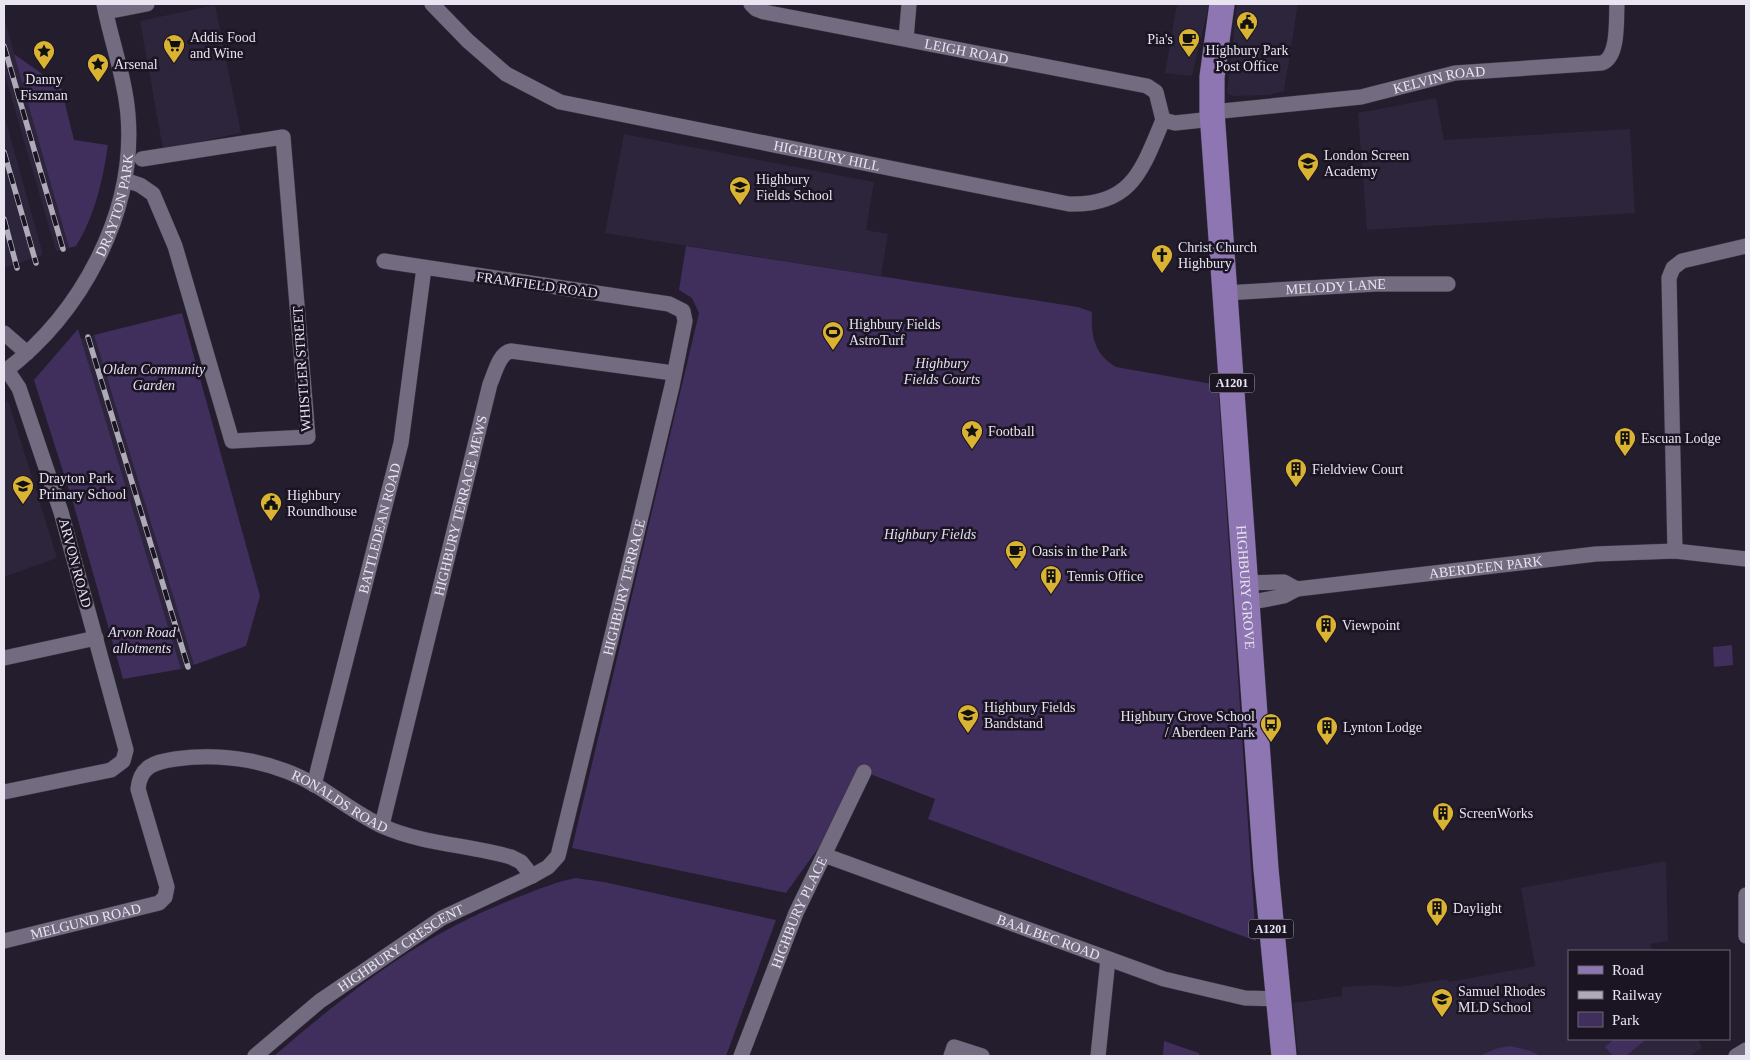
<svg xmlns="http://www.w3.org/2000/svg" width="1750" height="1060" viewBox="0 0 1750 1060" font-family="Georgia,serif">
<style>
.built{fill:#2d253b}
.green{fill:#402e5c}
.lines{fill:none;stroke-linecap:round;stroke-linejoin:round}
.minor-casing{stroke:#3c3845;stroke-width:16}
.primary-casing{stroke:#3c3845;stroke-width:26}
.minor{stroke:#736c80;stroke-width:15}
.primary{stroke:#8e76b3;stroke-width:25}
.rail-casing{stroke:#afaab7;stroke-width:5.5}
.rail{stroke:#1a1423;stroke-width:4;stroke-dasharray:11;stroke-linecap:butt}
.labels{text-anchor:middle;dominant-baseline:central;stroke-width:5;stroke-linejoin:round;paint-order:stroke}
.shield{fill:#1a1423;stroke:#aaa6b2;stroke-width:1}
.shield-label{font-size:12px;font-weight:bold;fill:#e8e4f0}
.poi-label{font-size:14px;fill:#e8e4f0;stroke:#1a1423;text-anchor:start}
.street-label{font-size:14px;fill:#e8e4f0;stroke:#1a1423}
.park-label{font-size:14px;font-style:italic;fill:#e5dff2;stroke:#1a1423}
</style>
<rect width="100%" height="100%" fill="#231d2d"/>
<g class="built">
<path d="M1177,4H1209L1192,76L1165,73Z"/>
<path d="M1237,4H1298L1284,91L1269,95L1233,96L1227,93Z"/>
<path d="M215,5L241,133L163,149L140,21Z"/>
<path d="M4,17L69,248L56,251L4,72Z"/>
<path d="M1436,98L1444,140L1630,129L1635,213L1367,230L1358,113Z"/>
<path d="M4,114L43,255L4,268Z"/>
<path d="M624,134L874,182L866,230L888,234L881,276L605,233Z"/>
<path d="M94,335L194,665L181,669L81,339Z"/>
<path d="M8,400L57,558L4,577V404Z"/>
<path d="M1666,861L1668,941L1650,944L1653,951H1569V1039H1698L1702,1048L1690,1056H1298L1293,1003L1342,996V987L1374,985L1399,987L1447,979L1449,982L1535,966L1521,888Z"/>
</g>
<g class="green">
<path d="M14,54L61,87L74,140L108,145C103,179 95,216 76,246L69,248Z"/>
<path d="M686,246L1078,307L1092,312C1091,336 1094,354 1116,367L1218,385L1256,941L928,819L935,799L857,769L822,843L786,893L572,848L699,313L692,298L679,290Z"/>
<path d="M182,313L260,596L246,646L194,665L94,335Z"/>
<path d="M78,329L81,339L181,669L123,679L74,506L34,380Z"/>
<path d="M1732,645L1733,665L1714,667L1713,647Z"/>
<path d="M575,878L604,882L776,920L726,1056H274C352,989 423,933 521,896C539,889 556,882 575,878Z"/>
<path d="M1614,1039H1643L1644,1041L1626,1056H1613L1605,1047Z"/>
<path d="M1164,1041L1199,1053V1056H1163Z"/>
<path d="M1510,1046L1531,1051L1541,1056H1479L1498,1048Z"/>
</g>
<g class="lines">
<g class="minor-casing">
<g id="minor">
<path id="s1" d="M432,4L468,41L506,74L560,102L1069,204C1132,206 1142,170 1163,120L1175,123L1213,119"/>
<path id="s2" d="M751,4L756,9L764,12L1147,86L1156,92L1163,120"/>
<path d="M106,12L147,4"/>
<path d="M906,39L909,4"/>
<path id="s3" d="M1212,112L1361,97L1455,73L1602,63C1619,57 1616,20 1617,4"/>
<path d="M125,180L140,185L153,194L175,246L232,441L308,437L283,137L142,159"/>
<path id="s4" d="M1225,293L1376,284H1448"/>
<path d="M4,333L27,353"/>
<path id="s5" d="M4,372C81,314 136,213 128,115C125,77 111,41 104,4"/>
<path d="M1675,551L1669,278L1673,268L1682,261L1746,246"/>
<path d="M1245,583L1284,582L1297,589L1284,596L1247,603"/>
<path id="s6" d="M1297,589L1596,554L1675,551L1746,559"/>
<path d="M4,658L96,638"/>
<path id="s7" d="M314,785L401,443L424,268"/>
<path d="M4,792L111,770L123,761L126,750L61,512L19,388L7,370"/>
<path id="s8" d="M382,825L490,384C495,373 499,353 511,351L673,373"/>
<path id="s9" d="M824,855L1164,979L1245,998L1278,999"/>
<path d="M1746,895V936"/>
<path id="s10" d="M4,941L159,903L165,897L167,887L138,789C140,766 155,762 175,759C224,752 274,761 317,786C338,799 359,815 382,826C422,844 469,845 511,857L521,862L532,876"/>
<path id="s11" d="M255,1056L320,1001L442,918L532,876L548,867L558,856L637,533L672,386L685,321L683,311L669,304L384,261"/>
<path id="s12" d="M741,1056L796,913L864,772"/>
<path d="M951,1056L954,1047L982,1056"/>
<path d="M1098,1056L1108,959"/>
<path d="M1736,1056L1746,1050"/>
</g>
</g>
<g class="primary-casing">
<g id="primary">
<path id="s13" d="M1222,4L1212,77V112L1266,869L1284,1056"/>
</g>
</g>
<use href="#minor" class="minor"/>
<use href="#primary" class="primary"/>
<g class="rail-casing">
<g id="rail">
<path d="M4,46L63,249"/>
<path d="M4,152L36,263"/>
<path d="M4,219L17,268"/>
<path d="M88,337L188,667"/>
</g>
</g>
<use href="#rail" class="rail"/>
</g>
<defs>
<g id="civic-pin" transform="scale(1.125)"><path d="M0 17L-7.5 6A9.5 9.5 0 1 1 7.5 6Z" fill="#dab333" stroke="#1a1423"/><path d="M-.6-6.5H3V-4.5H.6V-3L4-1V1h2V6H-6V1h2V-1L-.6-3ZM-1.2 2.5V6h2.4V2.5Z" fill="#111"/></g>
<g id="cafe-pin" transform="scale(1.125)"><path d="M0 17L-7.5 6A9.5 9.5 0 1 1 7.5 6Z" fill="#dab333" stroke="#1a1423"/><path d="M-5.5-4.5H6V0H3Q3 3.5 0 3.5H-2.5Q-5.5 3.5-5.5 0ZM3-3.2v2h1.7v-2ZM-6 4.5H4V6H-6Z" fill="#111"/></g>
<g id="supermarket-pin" transform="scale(1.125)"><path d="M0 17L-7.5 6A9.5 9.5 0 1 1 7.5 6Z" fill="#dab333" stroke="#1a1423"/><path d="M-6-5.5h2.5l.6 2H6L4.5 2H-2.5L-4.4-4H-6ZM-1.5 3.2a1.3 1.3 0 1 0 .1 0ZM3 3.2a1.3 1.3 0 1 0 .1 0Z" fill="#111"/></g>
<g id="sight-pin" transform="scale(1.125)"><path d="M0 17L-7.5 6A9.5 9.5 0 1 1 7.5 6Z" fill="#dab333" stroke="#1a1423"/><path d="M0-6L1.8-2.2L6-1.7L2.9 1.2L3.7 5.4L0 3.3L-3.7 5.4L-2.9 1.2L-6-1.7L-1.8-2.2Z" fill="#111"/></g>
<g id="university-pin" transform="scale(1.125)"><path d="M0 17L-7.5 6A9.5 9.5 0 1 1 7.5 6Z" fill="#dab333" stroke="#1a1423"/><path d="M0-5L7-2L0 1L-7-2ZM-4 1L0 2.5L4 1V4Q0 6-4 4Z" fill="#111"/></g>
<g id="school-pin" transform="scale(1.125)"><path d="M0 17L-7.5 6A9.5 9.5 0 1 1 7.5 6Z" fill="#dab333" stroke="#1a1423"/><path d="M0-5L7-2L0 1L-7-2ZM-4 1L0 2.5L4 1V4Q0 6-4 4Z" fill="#111"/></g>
<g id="church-pin" transform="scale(1.125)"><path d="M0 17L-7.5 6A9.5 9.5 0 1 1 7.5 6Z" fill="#dab333" stroke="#1a1423"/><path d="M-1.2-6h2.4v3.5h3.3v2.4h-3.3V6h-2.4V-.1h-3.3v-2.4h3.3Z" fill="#111"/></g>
<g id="stadium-pin" transform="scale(1.125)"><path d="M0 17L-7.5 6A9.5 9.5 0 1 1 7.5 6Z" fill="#dab333" stroke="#1a1423"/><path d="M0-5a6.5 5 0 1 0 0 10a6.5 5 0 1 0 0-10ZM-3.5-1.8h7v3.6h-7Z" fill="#111"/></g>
<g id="building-pin" transform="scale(1.125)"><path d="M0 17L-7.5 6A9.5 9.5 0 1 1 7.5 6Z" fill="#dab333" stroke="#1a1423"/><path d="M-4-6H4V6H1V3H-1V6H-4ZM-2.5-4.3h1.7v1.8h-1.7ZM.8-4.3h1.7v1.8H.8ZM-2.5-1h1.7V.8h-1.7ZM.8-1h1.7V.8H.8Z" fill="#111"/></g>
<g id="bus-pin" transform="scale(1.125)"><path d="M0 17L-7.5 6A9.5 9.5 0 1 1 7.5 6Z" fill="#dab333" stroke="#1a1423"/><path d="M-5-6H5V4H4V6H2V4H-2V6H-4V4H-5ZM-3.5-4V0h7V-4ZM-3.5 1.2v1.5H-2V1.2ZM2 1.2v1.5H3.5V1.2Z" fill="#111"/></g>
</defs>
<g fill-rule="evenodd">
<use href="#civic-pin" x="1247" y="22"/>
<use href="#cafe-pin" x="1189" y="39"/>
<use href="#supermarket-pin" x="174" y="45"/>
<use href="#sight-pin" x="44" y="51"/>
<use href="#sight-pin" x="98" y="64"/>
<use href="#university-pin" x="1308" y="163"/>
<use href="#school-pin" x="740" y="187"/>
<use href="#church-pin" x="1162" y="255"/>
<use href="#stadium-pin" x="833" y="332"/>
<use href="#sight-pin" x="972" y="431"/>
<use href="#building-pin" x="1625" y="438"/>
<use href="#building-pin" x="1296" y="469"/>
<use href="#school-pin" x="23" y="486"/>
<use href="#civic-pin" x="271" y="503"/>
<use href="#cafe-pin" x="1016" y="551"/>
<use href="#building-pin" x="1051" y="576"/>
<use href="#building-pin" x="1326" y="625"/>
<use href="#school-pin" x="968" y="715"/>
<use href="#bus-pin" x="1271" y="724"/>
<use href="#building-pin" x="1327" y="727"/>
<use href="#building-pin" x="1443" y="813"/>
<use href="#building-pin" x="1437" y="908"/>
<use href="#school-pin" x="1442" y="999"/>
</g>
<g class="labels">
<g class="shield">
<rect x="1209.5" y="373.5" width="45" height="19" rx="4"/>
<rect x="1248.5" y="919.5" width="45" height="19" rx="4"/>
</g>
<g class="shield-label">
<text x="1232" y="383">A1201</text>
<text x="1271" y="929">A1201</text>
</g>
<g class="poi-label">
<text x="190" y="37">Addis Food<tspan x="190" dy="16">and Wine</tspan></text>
<text x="1173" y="39" text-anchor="end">Pia's</text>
<text x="1247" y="50" text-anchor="middle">Highbury Park<tspan x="1247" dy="16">Post Office</tspan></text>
<text x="114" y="64">Arsenal</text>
<text x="44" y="79" text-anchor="middle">Danny<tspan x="44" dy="16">Fiszman</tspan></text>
<text x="1324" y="155">London Screen<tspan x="1324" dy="16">Academy</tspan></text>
<text x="756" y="179">Highbury<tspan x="756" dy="16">Fields School</tspan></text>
<text x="1178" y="247">Christ Church<tspan x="1178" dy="16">Highbury</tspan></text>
<text x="849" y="324">Highbury Fields<tspan x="849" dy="16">AstroTurf</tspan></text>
<text x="988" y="431">Football</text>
<text x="1641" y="438">Escuan Lodge</text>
<text x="1312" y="469">Fieldview Court</text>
<text x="39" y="478">Drayton Park<tspan x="39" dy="16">Primary School</tspan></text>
<text x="287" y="495">Highbury<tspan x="287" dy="16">Roundhouse</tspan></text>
<text x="1032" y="551">Oasis in the Park</text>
<text x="1067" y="576">Tennis Office</text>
<text x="1342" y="625">Viewpoint</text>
<text x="984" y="707">Highbury Fields<tspan x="984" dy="16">Bandstand</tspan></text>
<text x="1255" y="716" text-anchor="end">Highbury Grove School<tspan x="1255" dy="16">/ Aberdeen Park</tspan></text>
<text x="1343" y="727">Lynton Lodge</text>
<text x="1459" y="813">ScreenWorks</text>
<text x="1453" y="908">Daylight</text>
<text x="1458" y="991">Samuel Rhodes<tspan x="1458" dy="16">MLD School</tspan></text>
</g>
<g class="street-label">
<text stroke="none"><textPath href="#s2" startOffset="222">LEIGH ROAD</textPath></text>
<text stroke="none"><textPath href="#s3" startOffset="230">KELVIN ROAD</textPath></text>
<text stroke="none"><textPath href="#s1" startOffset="435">HIGHBURY HILL</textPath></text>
<text stroke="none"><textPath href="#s5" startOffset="205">DRAYTON PARK</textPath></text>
<text transform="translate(537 285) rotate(8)">FRAMFIELD ROAD</text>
<text stroke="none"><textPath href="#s4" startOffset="111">MELODY LANE</textPath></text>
<text transform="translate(302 369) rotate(-94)">WHISTLER STREET</text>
<text stroke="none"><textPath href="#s8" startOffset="329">HIGHBURY TERRACE MEWS</textPath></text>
<text stroke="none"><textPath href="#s7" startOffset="265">BATTLEDEAN ROAD</textPath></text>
<text transform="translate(75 563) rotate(75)">ARVON ROAD</text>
<text stroke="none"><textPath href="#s6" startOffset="190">ABERDEEN PARK</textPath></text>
<text stroke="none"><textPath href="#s11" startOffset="642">HIGHBURY TERRACE</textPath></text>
<text stroke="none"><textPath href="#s13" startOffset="585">HIGHBURY GROVE</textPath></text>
<text stroke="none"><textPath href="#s10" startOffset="508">RONALDS ROAD</textPath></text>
<text stroke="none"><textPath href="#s12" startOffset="155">HIGHBURY PLACE</textPath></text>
<text stroke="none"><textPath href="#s10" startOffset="84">MELGUND ROAD</textPath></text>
<text stroke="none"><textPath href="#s9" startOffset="239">BAALBEC ROAD</textPath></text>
<text stroke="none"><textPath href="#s11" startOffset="182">HIGHBURY CRESCENT</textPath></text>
</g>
<g class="park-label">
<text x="942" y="363">Highbury<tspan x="942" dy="16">Fields Courts</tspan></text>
<text x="154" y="369">Olden Community<tspan x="154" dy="16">Garden</tspan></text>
<text x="930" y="534">Highbury Fields</text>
<text x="142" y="632">Arvon Road<tspan x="142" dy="16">allotments</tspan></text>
</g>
</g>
<rect width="1750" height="1060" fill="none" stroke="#e8e4f0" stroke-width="10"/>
<rect x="1568" y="950" width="162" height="90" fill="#1a1423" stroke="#6c6775"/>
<rect x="1578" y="966" width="25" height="8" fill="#8e76b3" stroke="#6c6775"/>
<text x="1612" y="975" font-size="15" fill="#e8e4f0">Road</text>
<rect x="1578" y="991" width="25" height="8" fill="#afaab7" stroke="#6c6775"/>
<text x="1612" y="1000" font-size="15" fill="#e8e4f0">Railway</text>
<rect x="1578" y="1012" width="25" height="15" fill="#402e5c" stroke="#6c6775"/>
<text x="1612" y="1025" font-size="15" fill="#e8e4f0">Park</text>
</svg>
